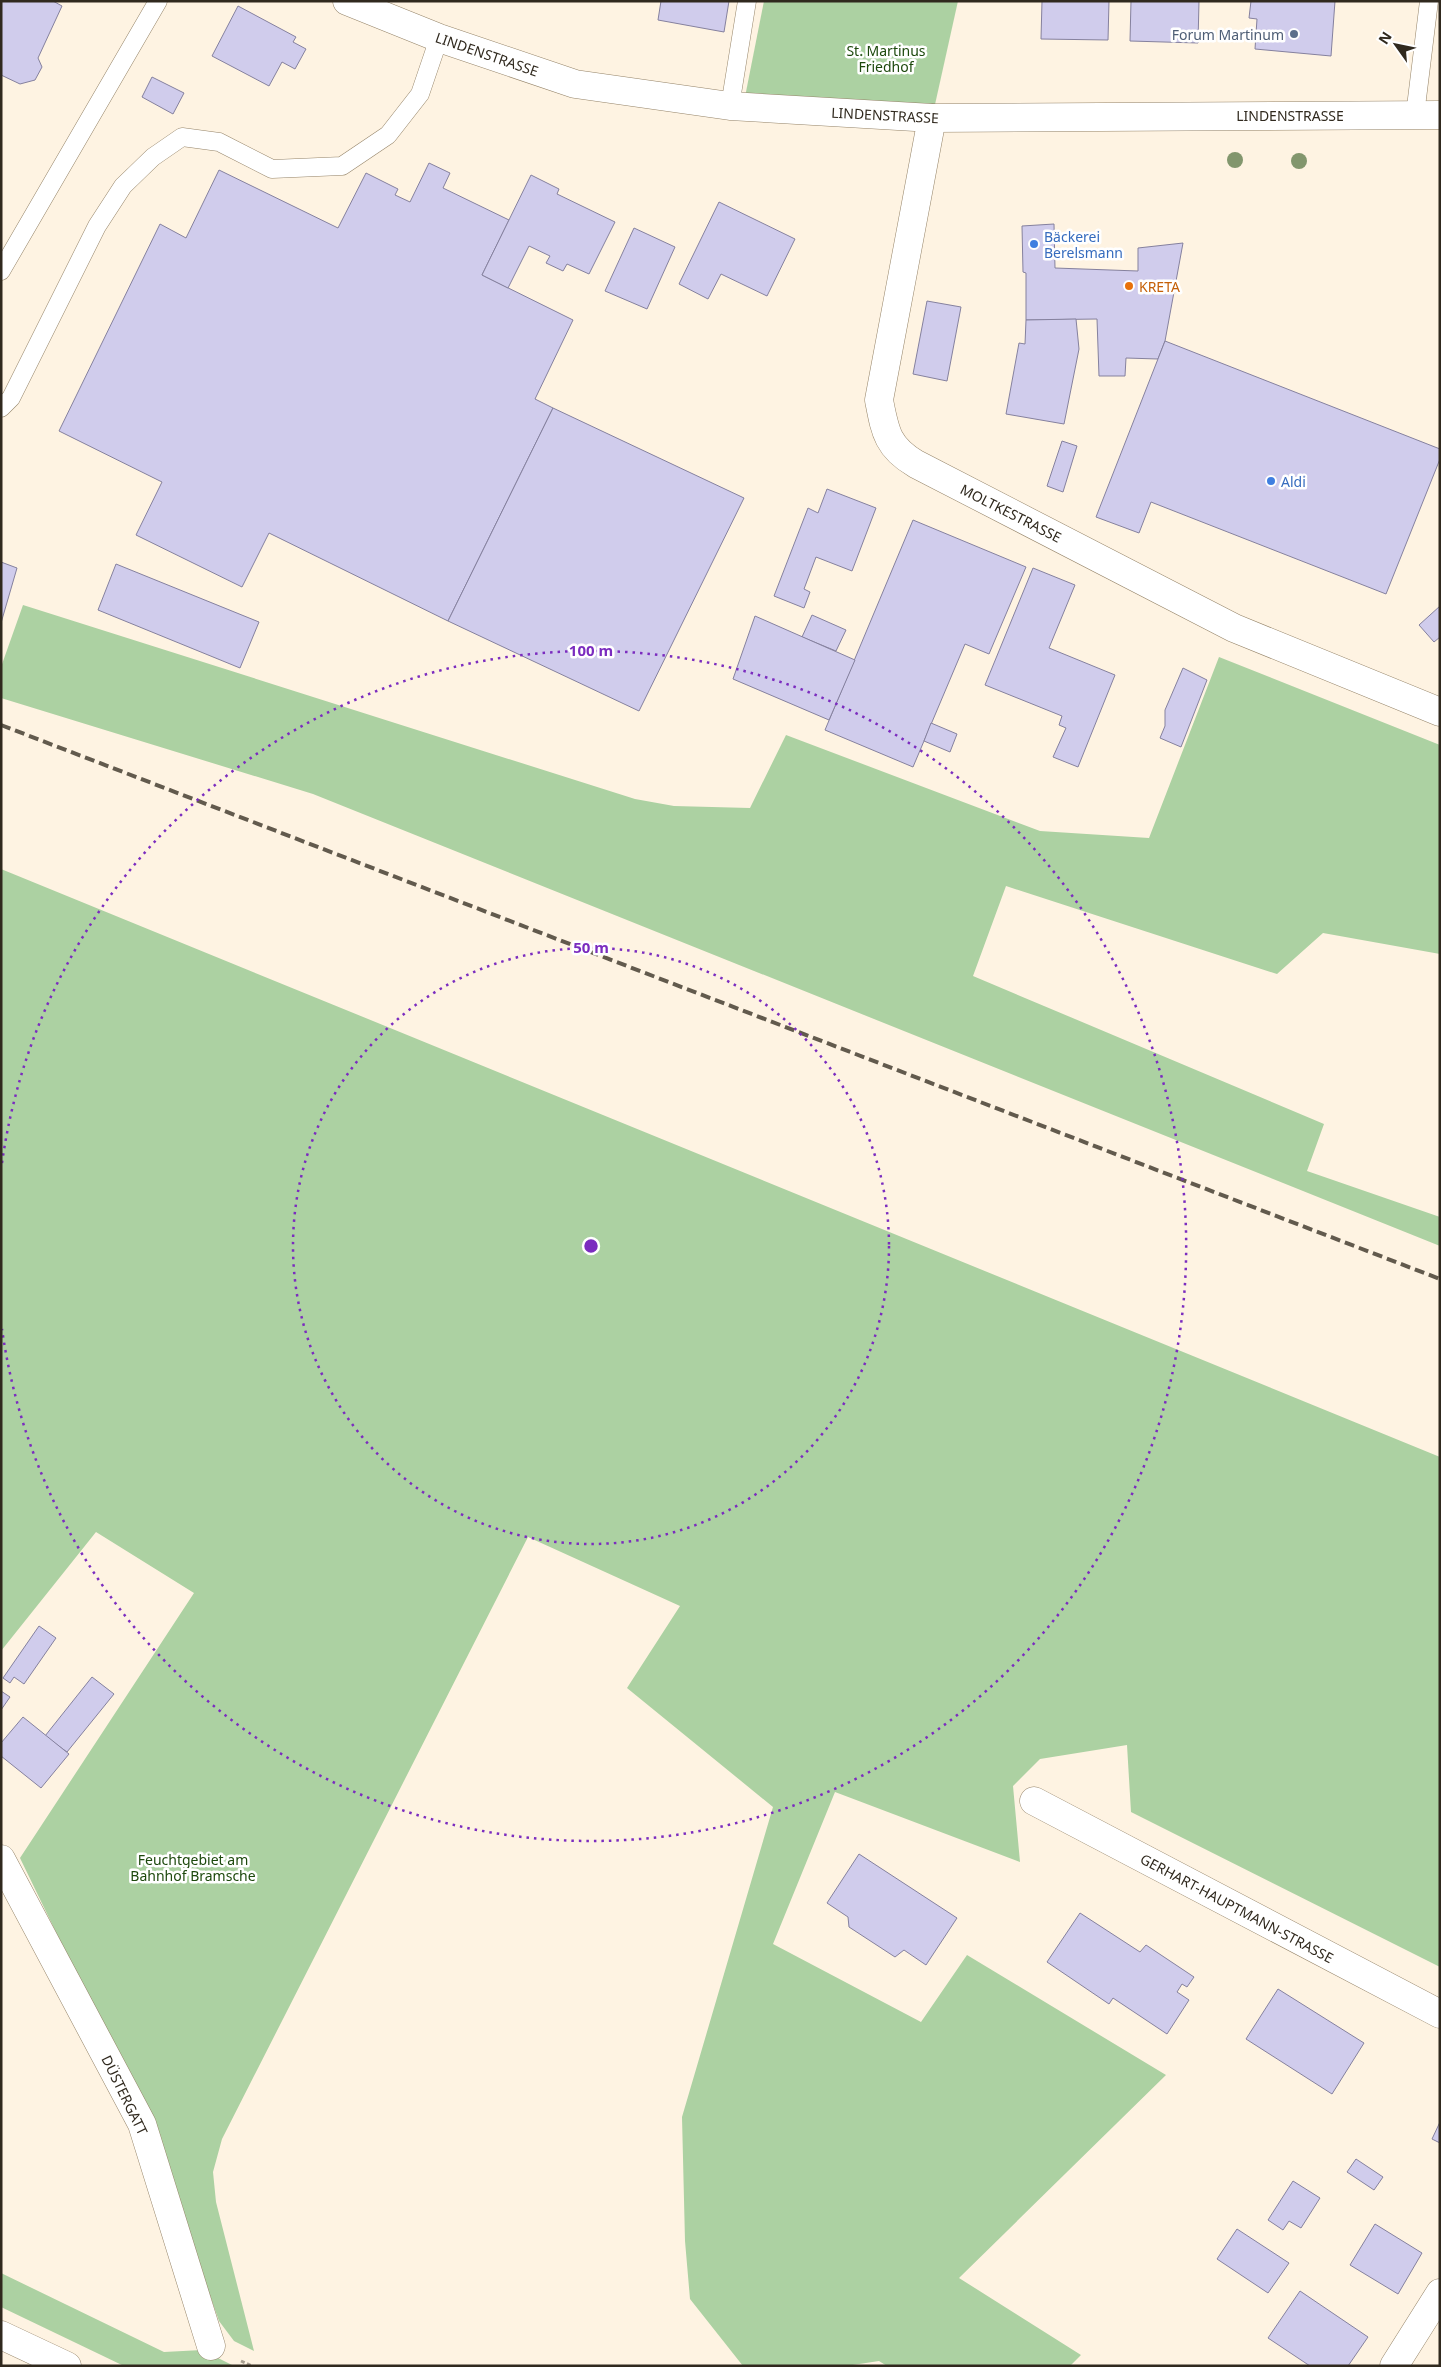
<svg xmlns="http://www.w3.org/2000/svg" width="1441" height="2367" viewBox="0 0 1441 2367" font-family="'Noto Sans',sans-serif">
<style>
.green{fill:#acd1a2}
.building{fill:#d0ccec;stroke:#85819e}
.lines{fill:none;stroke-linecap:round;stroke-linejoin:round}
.service-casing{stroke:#958469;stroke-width:19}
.minor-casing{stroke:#958469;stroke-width:29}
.trunk-casing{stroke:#958469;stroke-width:29}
.path{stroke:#a9a091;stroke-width:3;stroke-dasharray:4 2.5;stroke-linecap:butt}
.service{stroke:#fff;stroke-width:18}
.minor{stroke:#fff;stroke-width:28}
.trunk{stroke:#fff;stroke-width:28}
.rail{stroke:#625a4d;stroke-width:4;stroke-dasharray:10 5;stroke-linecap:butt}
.tree{fill:#82966d}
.ring{fill:none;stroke:#7b2cbf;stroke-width:2.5;stroke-dasharray:2.5 5}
.service-dot{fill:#5c6f8a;stroke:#fff;stroke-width:2}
.shop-dot{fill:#3f7fe0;stroke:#fff;stroke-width:2}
.food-dot{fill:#e8710a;stroke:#fff;stroke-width:2}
.labels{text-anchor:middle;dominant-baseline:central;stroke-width:5;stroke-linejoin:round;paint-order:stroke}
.service-label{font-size:14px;fill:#4e5e75;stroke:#fff;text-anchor:end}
.park-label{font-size:14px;fill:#1d490d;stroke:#fff}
.street-label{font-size:14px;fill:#30291e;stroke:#fff}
.shop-label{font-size:14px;fill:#366cbe;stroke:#fff;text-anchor:start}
.food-label{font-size:14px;fill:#c56008;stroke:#fff;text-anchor:start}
.centre{fill:#7b2cbf;stroke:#fff;stroke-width:2.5}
.ring-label{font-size:15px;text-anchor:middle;font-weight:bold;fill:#7b2cbf;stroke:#fff;stroke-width:5;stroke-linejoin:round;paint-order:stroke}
</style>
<rect width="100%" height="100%" fill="#fef3e2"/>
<g class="green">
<path d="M764,1H958L932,118L743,107Z"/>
<path d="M23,605L635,799L674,806L750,808L786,735L1040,831L1149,838L1219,657L1440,745V954L1323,933L1277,974L1006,886L973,976L1324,1124L1307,1171L1440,1217V1246L313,794L1,698V667Z"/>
<path d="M1,869L1440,1457V1967L1131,1812L1127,1745L1040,1759L1013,1786L1020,1862L835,1792L773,1944L921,2022L967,1955L1166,2075L959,2278L1081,2355L1070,2366H887L879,2361L846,2366H743L690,2299L685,2241L682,2117L773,1807L627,1688L680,1606L528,1537L222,2139L213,2172L216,2202L254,2351L234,2341L219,2321L150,2126L20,1858L194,1593L96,1532L1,1651Z"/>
<path d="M1,2273L164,2352L202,2350L234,2366H124L1,2307Z"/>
</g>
<g class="building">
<path d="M1,1H53L62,6L38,58L42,67L35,80L20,84L1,75Z"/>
<path d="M661,1H729L724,32L658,20Z"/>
<path d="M1042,1H1109L1108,40L1041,39Z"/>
<path d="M1131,1H1199L1198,43L1130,41Z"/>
<path d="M1251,1H1335L1331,56L1255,49L1257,19L1249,18Z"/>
<path d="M238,6L296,37L293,42L306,49L295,69L282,62L269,86L212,56Z"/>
<path d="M152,77L184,93L173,114L142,97Z"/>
<path d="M429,163L450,173L443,188L509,220L482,275L573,320L535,399L553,408L448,621L269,533L242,587L136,535L162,482L59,431L160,224L186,238L219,170L338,228L366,173L398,189L395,195L410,202Z"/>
<path d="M531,175L559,189L557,194L615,222L589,274L567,264L563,271L546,263L550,256L529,246L508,288L482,275Z"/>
<path d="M719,202L795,239L767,296L721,274L708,299L679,284Z"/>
<path d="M1054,224L1055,268L1138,271V248L1183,243L1165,341L1158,359L1126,358L1125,376H1099L1097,319L1026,320V273L1023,272L1022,226Z"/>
<path d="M634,228L675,247L647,309L605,291Z"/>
<path d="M927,301L961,307L947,381L913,374Z"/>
<path d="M1076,319L1079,349L1064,424L1006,414L1019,343L1025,344L1026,320Z"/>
<path d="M1165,341L1440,449V459L1386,594L1151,502L1139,533L1096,517Z"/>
<path d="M553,408L744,498L639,711L448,621Z"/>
<path d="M1062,441L1077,446L1063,492L1047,486Z"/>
<path d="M827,489L876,508L852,571L816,557L804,589L810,592L804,608L774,596L808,508L818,513Z"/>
<path d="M913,520L1026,567L989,654L965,644L913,767L825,730Z"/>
<path d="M1,562L17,568L1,623Z"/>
<path d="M116,564L259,622L240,668L98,610Z"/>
<path d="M1033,568L1075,585L1049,648L1115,675L1078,767L1053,757L1066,728L1059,725L1062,716L985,685Z"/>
<path d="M1440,606V637L1434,642L1419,625Z"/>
<path d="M812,615L846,630L836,651L802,637Z"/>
<path d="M755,616L855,660L829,720L733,679Z"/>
<path d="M1183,668L1207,680L1181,747L1160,738L1165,726V710Z"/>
<path d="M931,723L957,734L950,752L924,741Z"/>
<path d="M39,1626L56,1638L24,1684L14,1677L10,1683L3,1678Z"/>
<path d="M92,1677L114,1694L67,1752L45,1736Z"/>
<path d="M1,1691L10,1697L1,1710Z"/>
<path d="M23,1717L69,1754L41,1788L1,1756V1743Z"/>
<path d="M859,1854L957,1918L926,1965L904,1950L895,1957L849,1927L848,1917L827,1903Z"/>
<path d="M1080,1913L1140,1952L1146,1945L1194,1977L1187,1987L1182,1984L1177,1992L1189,2000L1167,2034L1113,1998L1109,2004L1047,1962Z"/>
<path d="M1278,1989L1364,2043L1332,2094L1246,2039Z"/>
<path d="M1440,2122V2143L1432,2139Z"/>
<path d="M1356,2159L1383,2177L1374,2190L1347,2172Z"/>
<path d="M1293,2181L1320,2198L1301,2228L1289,2221L1283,2230L1268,2220Z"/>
<path d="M1375,2224L1422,2253L1398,2294L1350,2265Z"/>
<path d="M1237,2229L1289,2263L1268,2293L1217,2259Z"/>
<path d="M1300,2291L1368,2337L1348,2366H1310L1268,2338Z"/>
</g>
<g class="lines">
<g class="service-casing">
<g id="service">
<path d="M730,106L747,1"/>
<path d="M1415,115L1429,1"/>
<path d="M1,271L158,1"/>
<path d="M1,408L11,398L97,226L123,186L153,157L182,137L219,142L272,169L342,166L388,135L420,94L439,38"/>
</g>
</g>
<g class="minor-casing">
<g id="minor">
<path d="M347,1L439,38L575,84L730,106L932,118L1440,115"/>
<path d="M932,118L879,400C885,431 887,447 916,464L1234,628L1440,712"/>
<path d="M1034,1801L1440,2014"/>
<path d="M1,1859L142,2124L211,2346"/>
<path d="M1394,2366L1440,2293"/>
</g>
</g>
<g class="trunk-casing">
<path id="trunk" d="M1,2335L67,2366"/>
</g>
<path class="path" d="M241,2361L252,2366"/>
<use href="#service" class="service"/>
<use href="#minor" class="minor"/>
<use href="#trunk" class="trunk"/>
<path class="rail" d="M1,725L1440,1279"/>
</g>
<g class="tree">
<circle cx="1235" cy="160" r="8"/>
<circle cx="1299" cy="161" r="8"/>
</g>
<g class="ring">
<circle cx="591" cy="1246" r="298"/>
<path d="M2 1163A595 595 0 1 1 2 1329"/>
</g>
<circle class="service-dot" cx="1294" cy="34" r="5"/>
<g class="shop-dot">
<circle cx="1034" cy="244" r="5"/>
<circle cx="1271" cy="481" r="5"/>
</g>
<circle class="food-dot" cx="1129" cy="286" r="5"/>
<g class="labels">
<g class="service-label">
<text x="1284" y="34">Forum Martinum</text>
</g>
<g class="park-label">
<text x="886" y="50">St. Martinus<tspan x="886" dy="16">Friedhof</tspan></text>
<text x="193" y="1859">Feuchtgebiet am<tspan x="193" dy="16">Bahnhof Bramsche</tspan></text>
</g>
<g class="street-label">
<text transform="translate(487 54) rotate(19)">LINDENSTRASSE</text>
<text transform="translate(885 115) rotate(3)">LINDENSTRASSE</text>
<text x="1290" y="115">LINDENSTRASSE</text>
<text transform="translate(1011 513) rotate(27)">MOLTKESTRASSE</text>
<text transform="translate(1237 1908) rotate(28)">GERHART-HAUPTMANN-STRASSE</text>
<text transform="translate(125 2095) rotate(64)">DÜSTERGATT</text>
</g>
<g class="shop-label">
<text x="1044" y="236">Bäckerei<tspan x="1044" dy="16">Berelsmann</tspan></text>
<text x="1281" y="481">Aldi</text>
</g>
<g class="food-label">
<text x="1139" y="286">KRETA</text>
</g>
</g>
<circle cx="591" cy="1246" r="8" class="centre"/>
<g class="ring-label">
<text x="591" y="656">100 m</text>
<text x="591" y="953">50 m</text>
</g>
<rect width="1441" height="2367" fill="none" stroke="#30291e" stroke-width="5"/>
<g transform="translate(1396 45) rotate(303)" stroke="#ffffff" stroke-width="4" paint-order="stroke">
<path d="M0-4L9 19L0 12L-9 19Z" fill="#30291e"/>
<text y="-8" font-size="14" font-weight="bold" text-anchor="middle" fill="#30291e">N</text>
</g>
</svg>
